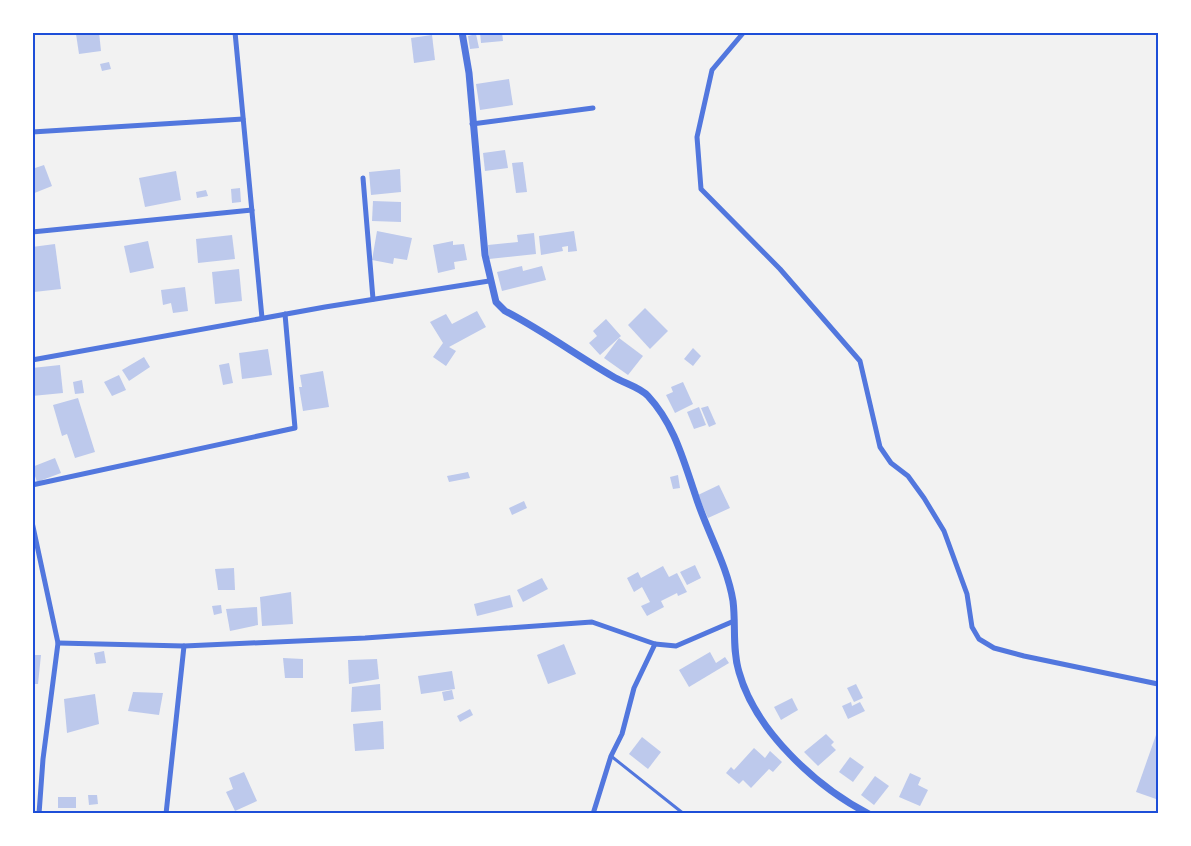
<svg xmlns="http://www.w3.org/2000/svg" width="1191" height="846" viewBox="0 0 1191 846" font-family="'DejaVu Sans',sans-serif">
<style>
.building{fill:#bdc9ec}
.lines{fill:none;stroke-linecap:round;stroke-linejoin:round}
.service{stroke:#5277de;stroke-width:3}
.minor{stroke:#5277de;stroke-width:5}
.tertiary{stroke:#5277de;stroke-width:7}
.neatline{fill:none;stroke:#1d4ed8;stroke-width:2}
</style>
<rect width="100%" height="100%" fill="#f2f2f2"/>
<g class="building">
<path d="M99,32L101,51L79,54L76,34Z"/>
<path d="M480,32H502L503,41L481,43Z"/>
<path d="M476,34L479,48L470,49L468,36Z"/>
<path d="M432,35L435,60L414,63L411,38Z"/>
<path d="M109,62L111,69L102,71L100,64Z"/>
<path d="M509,79L513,105L480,110L476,84Z"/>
<path d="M505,150L508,168L485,171L483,153Z"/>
<path d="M523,162L527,192L516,193L512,163Z"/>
<path d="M44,165L52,186L32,194V169Z"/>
<path d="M400,169L401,192L371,195L369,172Z"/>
<path d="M176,171L181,200L145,207L139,178Z"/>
<path d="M240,188L241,202L232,203L231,189Z"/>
<path d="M206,190L208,196L197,198L196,192Z"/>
<path d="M373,201L401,202V222L372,221Z"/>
<path d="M377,231L412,238L407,260L394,258L393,264L372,260Z"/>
<path d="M574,231L577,251L568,252V246L562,247L563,251L541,255L539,236Z"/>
<path d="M534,233L536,254L489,259L488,245L518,242L517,235Z"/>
<path d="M232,235L235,259L198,263L196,239Z"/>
<path d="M148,241L154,268L130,273L124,246Z"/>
<path d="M453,241V245L464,244L467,260L454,262L455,269L438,273L433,245Z"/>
<path d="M55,244L61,289L34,292L32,247Z"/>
<path d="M522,266L523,271L542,266L546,280L502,291L497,272Z"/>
<path d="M239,269L242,301L215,304L212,272Z"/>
<path d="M185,287L188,311L173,313L171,303L163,305L161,290Z"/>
<path d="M645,308L668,331L650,349L628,325Z"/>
<path d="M477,311L486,327L449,347L456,351L446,366L433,357L443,343L430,322L446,314L452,324Z"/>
<path d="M606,319L621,336L600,355L589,343L597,336L593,331Z"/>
<path d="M619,338L643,356L628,375L604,358Z"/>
<path d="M693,348L701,356L693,366L684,359Z"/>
<path d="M268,349L272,375L242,379L239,353Z"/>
<path d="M144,357L150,367L129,381L122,370Z"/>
<path d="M229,363L233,383L223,385L219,365Z"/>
<path d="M60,365L63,393L32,396V368Z"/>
<path d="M323,371L329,407L303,411L299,387H302L300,375Z"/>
<path d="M119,375L126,390L112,396L104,382Z"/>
<path d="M82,380L84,393L75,394L73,382Z"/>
<path d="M683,382L693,404L675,413L666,395L673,392L671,387Z"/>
<path d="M78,398L95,452L75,458L67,434L62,436L53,405Z"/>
<path d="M708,406L716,424L709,427L701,408Z"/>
<path d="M699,407L706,425L694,429L687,412Z"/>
<path d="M55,458L61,473L37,482L32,467Z"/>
<path d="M468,472L470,478L449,482L447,476Z"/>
<path d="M678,475L680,488L673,489L670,477Z"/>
<path d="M719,485L730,508L708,518L698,495Z"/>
<path d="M524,501L527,508L512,515L509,508Z"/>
<path d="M695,565L701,578L687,585L680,572Z"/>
<path d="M663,566L669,577L677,573L687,592L678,596L677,593L661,601L664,607L647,616L641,606L650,602L642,587L634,592L627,578L638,572L641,578Z"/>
<path d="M234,568L235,590H218L215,569Z"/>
<path d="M542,578L548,589L523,602L517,590Z"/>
<path d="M291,592L293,624L262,626L260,597Z"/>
<path d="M510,595L513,607L477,616L474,604Z"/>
<path d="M221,605L222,613L214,615L212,606Z"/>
<path d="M257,607L258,625L230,631L226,609Z"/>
<path d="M564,644L576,674L548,684L537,655Z"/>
<path d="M104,651L106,663L96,664L94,653Z"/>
<path d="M710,652L716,663L725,657L729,663L689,687L679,670Z"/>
<path d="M32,655H41L38,684H32Z"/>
<path d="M283,658L303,659V678H285Z"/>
<path d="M377,659L379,679L349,684L348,660Z"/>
<path d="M452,671L455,689L421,694L418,676Z"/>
<path d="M380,684L381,710L351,712L352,687Z"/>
<path d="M856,684L863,698L854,702L847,688Z"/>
<path d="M452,690L454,699L444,701L442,692Z"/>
<path d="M133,692L163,693L159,715L128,711Z"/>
<path d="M95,694L99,724L67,733L64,699Z"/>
<path d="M792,698L798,710L781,720L774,707Z"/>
<path d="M851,702L852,706L860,702L865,711L848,719L842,706Z"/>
<path d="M470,709L473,715L460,722L457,716Z"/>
<path d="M383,721L384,749L355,751L353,724Z"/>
<path d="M826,734L834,742L831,745L836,750L818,766L804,752Z"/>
<path d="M1156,735L1158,736V792L1156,799L1136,792Z"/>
<path d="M642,737L661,752L648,769L629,754Z"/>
<path d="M754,748L765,758L770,751L782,762L773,772L769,769L751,788L743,780L739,784L726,773L731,767L734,770Z"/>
<path d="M850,757L864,767L853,782L839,772Z"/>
<path d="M244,772L257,801L235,811L226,792L233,789L229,778Z"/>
<path d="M910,773L921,778L918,785L928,790L920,806L899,797Z"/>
<path d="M875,776L889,786L874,805L861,795Z"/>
<path d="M88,795H97L98,804L89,805Z"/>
<rect x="58" y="797" width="18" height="11"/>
</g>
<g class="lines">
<path class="service" d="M611,756L684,814"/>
<g class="minor">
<path d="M235,32L262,318"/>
<path d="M744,32L712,70L697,137L701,189L780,269L860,361L880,447L891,463L908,476L924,498L944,531L967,594L972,627L979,639L994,648L1024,656L1158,684"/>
<path d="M472,124L593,108"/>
<path d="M32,132L243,119"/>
<path d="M363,178L373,299"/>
<path d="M32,232L252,210"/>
<path d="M32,360L325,307L489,281"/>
<path d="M32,485L295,428L285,314"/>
<path d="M32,522L58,643L43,759L39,814"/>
<path d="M58,643L184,646L365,638L592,622L655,644L676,646L734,621"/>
<path d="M166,814L184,646"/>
<path d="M593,814L611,756L622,734L634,688L655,644"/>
</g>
<path class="tertiary" d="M462,32L469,73L485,255L496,302L505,311C542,330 576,355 612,376C623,383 640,387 648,396C674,424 683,459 695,494C706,530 727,564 733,601C736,625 732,649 739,672C755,730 816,787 869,814"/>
</g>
<rect width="1191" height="846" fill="none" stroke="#ffffff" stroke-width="68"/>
<rect x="34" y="34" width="1123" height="778" class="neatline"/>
</svg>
